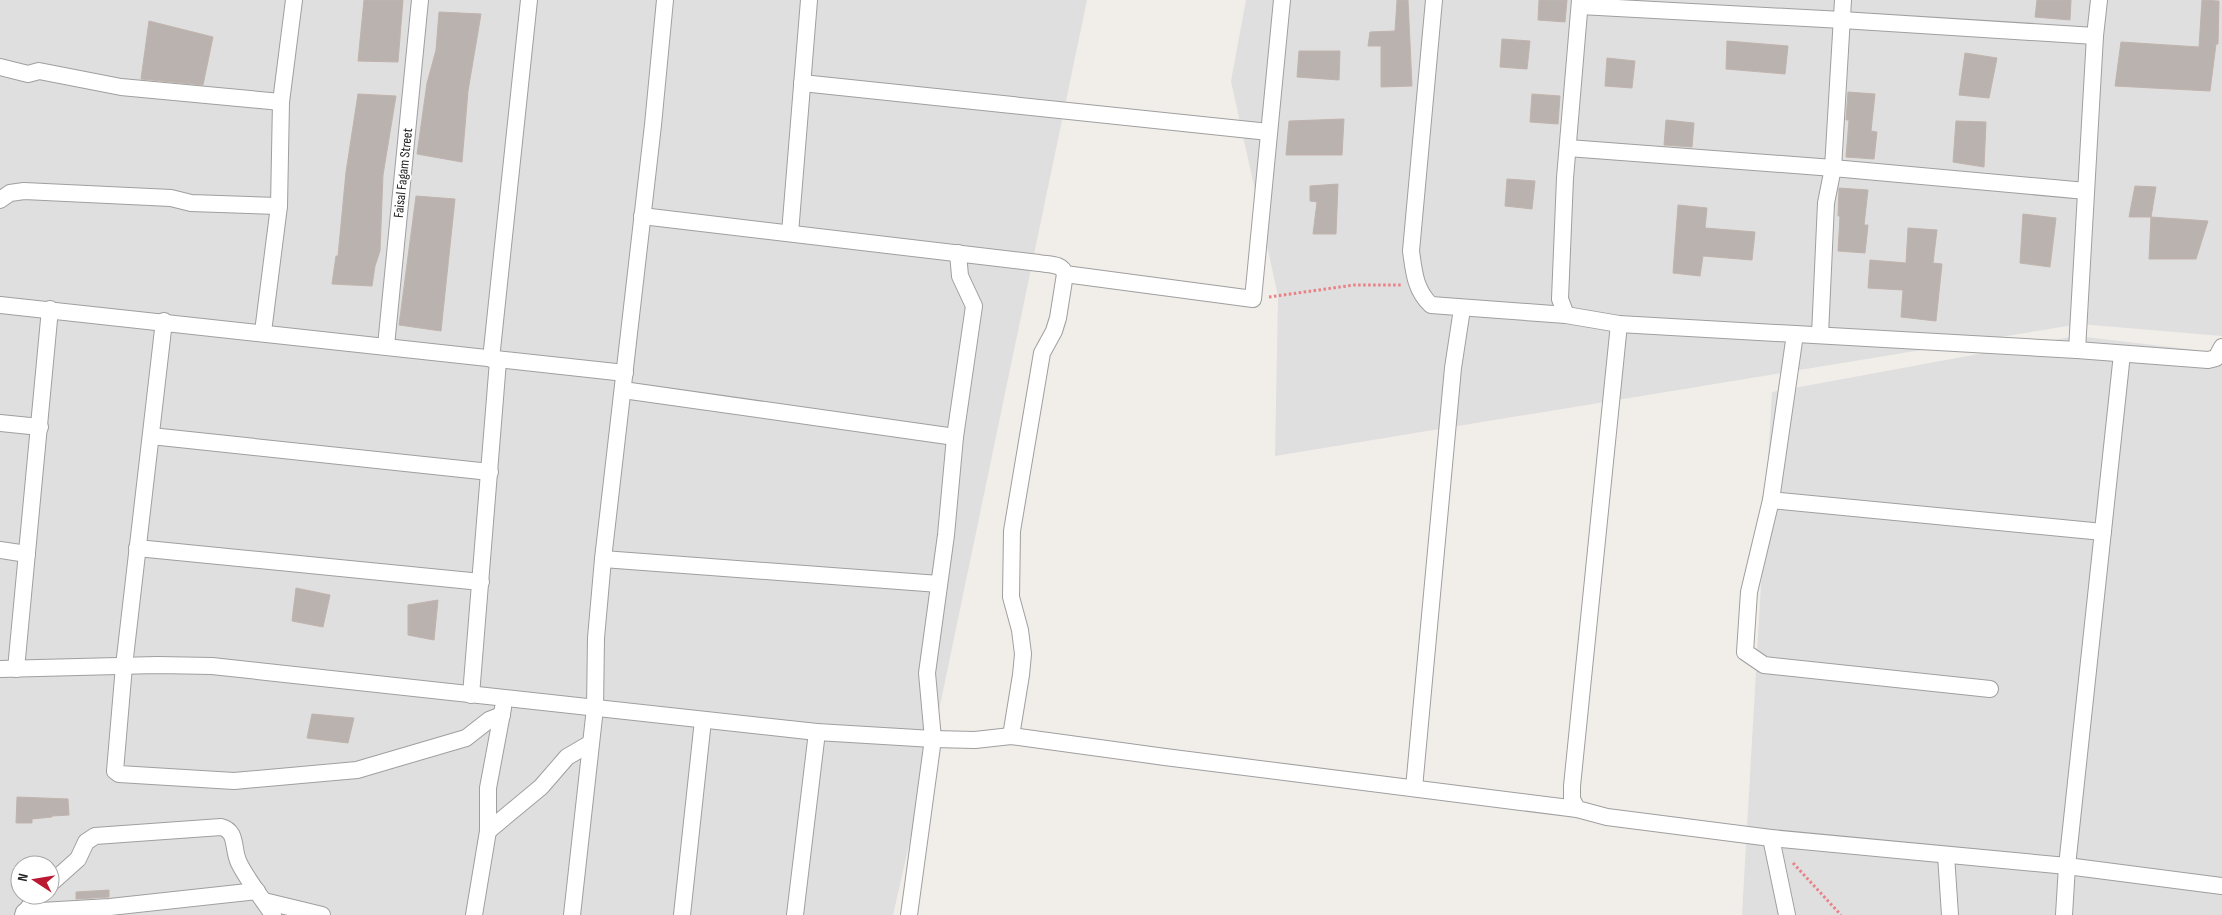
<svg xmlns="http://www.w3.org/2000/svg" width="2222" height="915" viewBox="0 0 2222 915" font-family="'Sofia Sans Condensed',sans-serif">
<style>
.residential{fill:#dfdfdf;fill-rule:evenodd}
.building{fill:#bab2af;stroke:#c1b3ad}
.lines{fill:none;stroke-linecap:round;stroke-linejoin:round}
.minor-casing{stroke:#9f9f9f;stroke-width:18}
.path{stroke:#ea8187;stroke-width:3;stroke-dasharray:2.5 2.5;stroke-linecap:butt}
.minor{stroke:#fff;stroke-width:16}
.labels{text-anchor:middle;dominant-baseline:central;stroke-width:4;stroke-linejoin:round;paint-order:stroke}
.street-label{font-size:14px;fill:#222;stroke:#fff}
</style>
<rect width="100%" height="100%" fill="#f1ede9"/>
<g class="residential">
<path d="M0,0H1087L933,739L893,915H0ZM20,865H50V895H20Z"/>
<path d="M1246,0H2222V336L2080,324L1275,456L1278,296L1231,81Z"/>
<path d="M2076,336L2222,353V915H1742L1772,392Z"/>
</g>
<g class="building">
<path d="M364,0H403L398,62L358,61Z"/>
<path d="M1397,0H1408L1412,86L1381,87V46H1368L1370,32L1395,31Z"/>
<path d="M1539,0H1567L1565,22L1538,20Z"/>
<path d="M2037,0H2071L2070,20L2035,17Z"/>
<path d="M2202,0L2219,1L2218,44H2216L2210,91L2115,86L2121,42L2199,47Z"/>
<path d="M439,12L481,14L468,91L462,162L417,154L427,83L436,50Z"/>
<path d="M149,21L213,37L203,85L141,79Z"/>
<path d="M1502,39L1530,41L1527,69L1500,67Z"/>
<path d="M1727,41L1788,46L1785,74L1726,69Z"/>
<path d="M1299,51H1340L1339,80L1297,77Z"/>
<path d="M1965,53L1997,58L1989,98L1959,95Z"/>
<path d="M1607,58L1635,61L1632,88L1605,86Z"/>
<path d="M1848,92L1875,94L1871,131L1877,132L1874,159L1846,157L1849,120H1846Z"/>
<path d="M358,94L396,96L383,175L380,251L375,266L372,286L332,284L336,256H338L346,172Z"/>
<path d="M1532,94L1560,96L1558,124L1530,122Z"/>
<path d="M1344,119L1342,155H1286L1289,121Z"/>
<path d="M1666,120L1694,123L1692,147L1664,145Z"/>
<path d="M1956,121L1986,122L1984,167L1953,162Z"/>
<path d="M1507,179L1535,181L1532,209L1505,206Z"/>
<path d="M1338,184L1336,234H1313L1317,202L1310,201V186Z"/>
<path d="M2135,186L2156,187L2151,217H2129Z"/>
<path d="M1839,188L1868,190L1864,225H1868L1865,253L1838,251L1840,216H1838Z"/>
<path d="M416,196L455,199L441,331L399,325Z"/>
<path d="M1678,205L1707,208L1705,228L1755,232L1752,260L1703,256L1700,276L1673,273Z"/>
<path d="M2023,214L2056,218L2050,267L2020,263Z"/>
<path d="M2151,217L2208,221L2196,259H2149Z"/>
<path d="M1908,228L1937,230L1933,263L1942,264L1936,321L1901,317L1903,290L1868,288L1870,260L1906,263Z"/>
<path d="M296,588L330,595L323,627L292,621Z"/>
<path d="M438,600L434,640L408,635V605Z"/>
<path d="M312,714L354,718L348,743L307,738Z"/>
<path d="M17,797L68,799L69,815L52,816V817L32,819V823H16Z"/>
<path d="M109,890V897L76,899V892Z"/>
</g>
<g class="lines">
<g class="minor-casing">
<g id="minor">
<path d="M1434,0L1411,251C1414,272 1415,290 1431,305L1566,315L1619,324L2077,350L2208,360L2216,358L2222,347"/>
<path d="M1580,6L1842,20L2095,36"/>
<path d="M0,67L28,74L39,71L121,87L281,102"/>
<path d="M802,83L1269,132"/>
<path d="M1568,148L1833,168L1843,0"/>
<path d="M0,200L10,193L24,191L171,198L191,203L279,206"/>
<path d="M642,216L1039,263C1049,265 1062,263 1065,274L1058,318L1054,331L1042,353L1012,531L1011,597L1020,630L1023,654L1021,675L1011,736"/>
<path d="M790,233L809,0"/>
<path d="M1065,274L1253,299L1282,0"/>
<path d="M0,305L625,373"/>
<path d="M1566,315L1560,299L1565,178L1580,0"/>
<path d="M164,321L124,666L115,771L119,774L234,781L357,770L466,738L489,720L502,715"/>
<path d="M1619,324L1572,786V799L1577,809L1607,817L1771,838L2067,866L2222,886"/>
<path d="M263,332L279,206L281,102L294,0"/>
<path d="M1795,334L1771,500L2103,532"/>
<path d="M1820,335L1826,203L1833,168L2086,191"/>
<path d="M386,346L420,0"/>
<path d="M2077,350L2095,36L2099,0"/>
<path d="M491,359L529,0"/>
<path d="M623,390L955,437"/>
<path d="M0,423L40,427"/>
<path d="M151,436L490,472"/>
<path d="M1771,500L1749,592L1745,652L1764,665L1990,689"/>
<path d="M137,548L481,582"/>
<path d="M0,550L27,554"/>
<path d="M603,559L939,584"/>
<path d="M0,669L157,665L212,666L817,732L933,739L975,740L1011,736L1165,757L1577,809"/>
<path d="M16,669L50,309"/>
<path d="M471,695L498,361"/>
<path d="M1414,788L1453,368L1462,309"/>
<path d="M488,831L541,787L567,757L591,743"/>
<path d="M1771,838L1787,915"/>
<path d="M1946,855L1950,915"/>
<path d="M50,884L78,859L86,842L95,836L221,827C238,831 232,849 239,863C248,881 262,898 273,915"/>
<path d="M264,901L322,915"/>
<path d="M24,912L110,907L257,891"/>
<path d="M23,915L38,895"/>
<path d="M474,915L488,831V788L503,708"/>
<path d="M572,915L595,708L596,638L603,559L653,125L665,0"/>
<path d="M682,915L703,720"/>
<path d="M795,915L817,732"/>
<path d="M909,915L933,739L927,673L946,535L955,437L974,306L960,276L958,253"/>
<path d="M2064,915L2067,866L2122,354"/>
</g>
</g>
<g class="path">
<path d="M1269,297L1354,285H1402"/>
<path d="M1793,863L1841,915"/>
</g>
<use href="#minor" class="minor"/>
</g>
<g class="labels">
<g class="street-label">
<text transform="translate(403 173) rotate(-84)">Faisal Fagam Street</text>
</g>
</g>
<g transform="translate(35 880) rotate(282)"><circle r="24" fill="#ffffff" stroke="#a7a7a7"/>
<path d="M0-4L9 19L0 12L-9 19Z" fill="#bb1832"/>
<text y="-8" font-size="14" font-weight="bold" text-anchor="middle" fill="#222222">N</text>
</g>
</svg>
